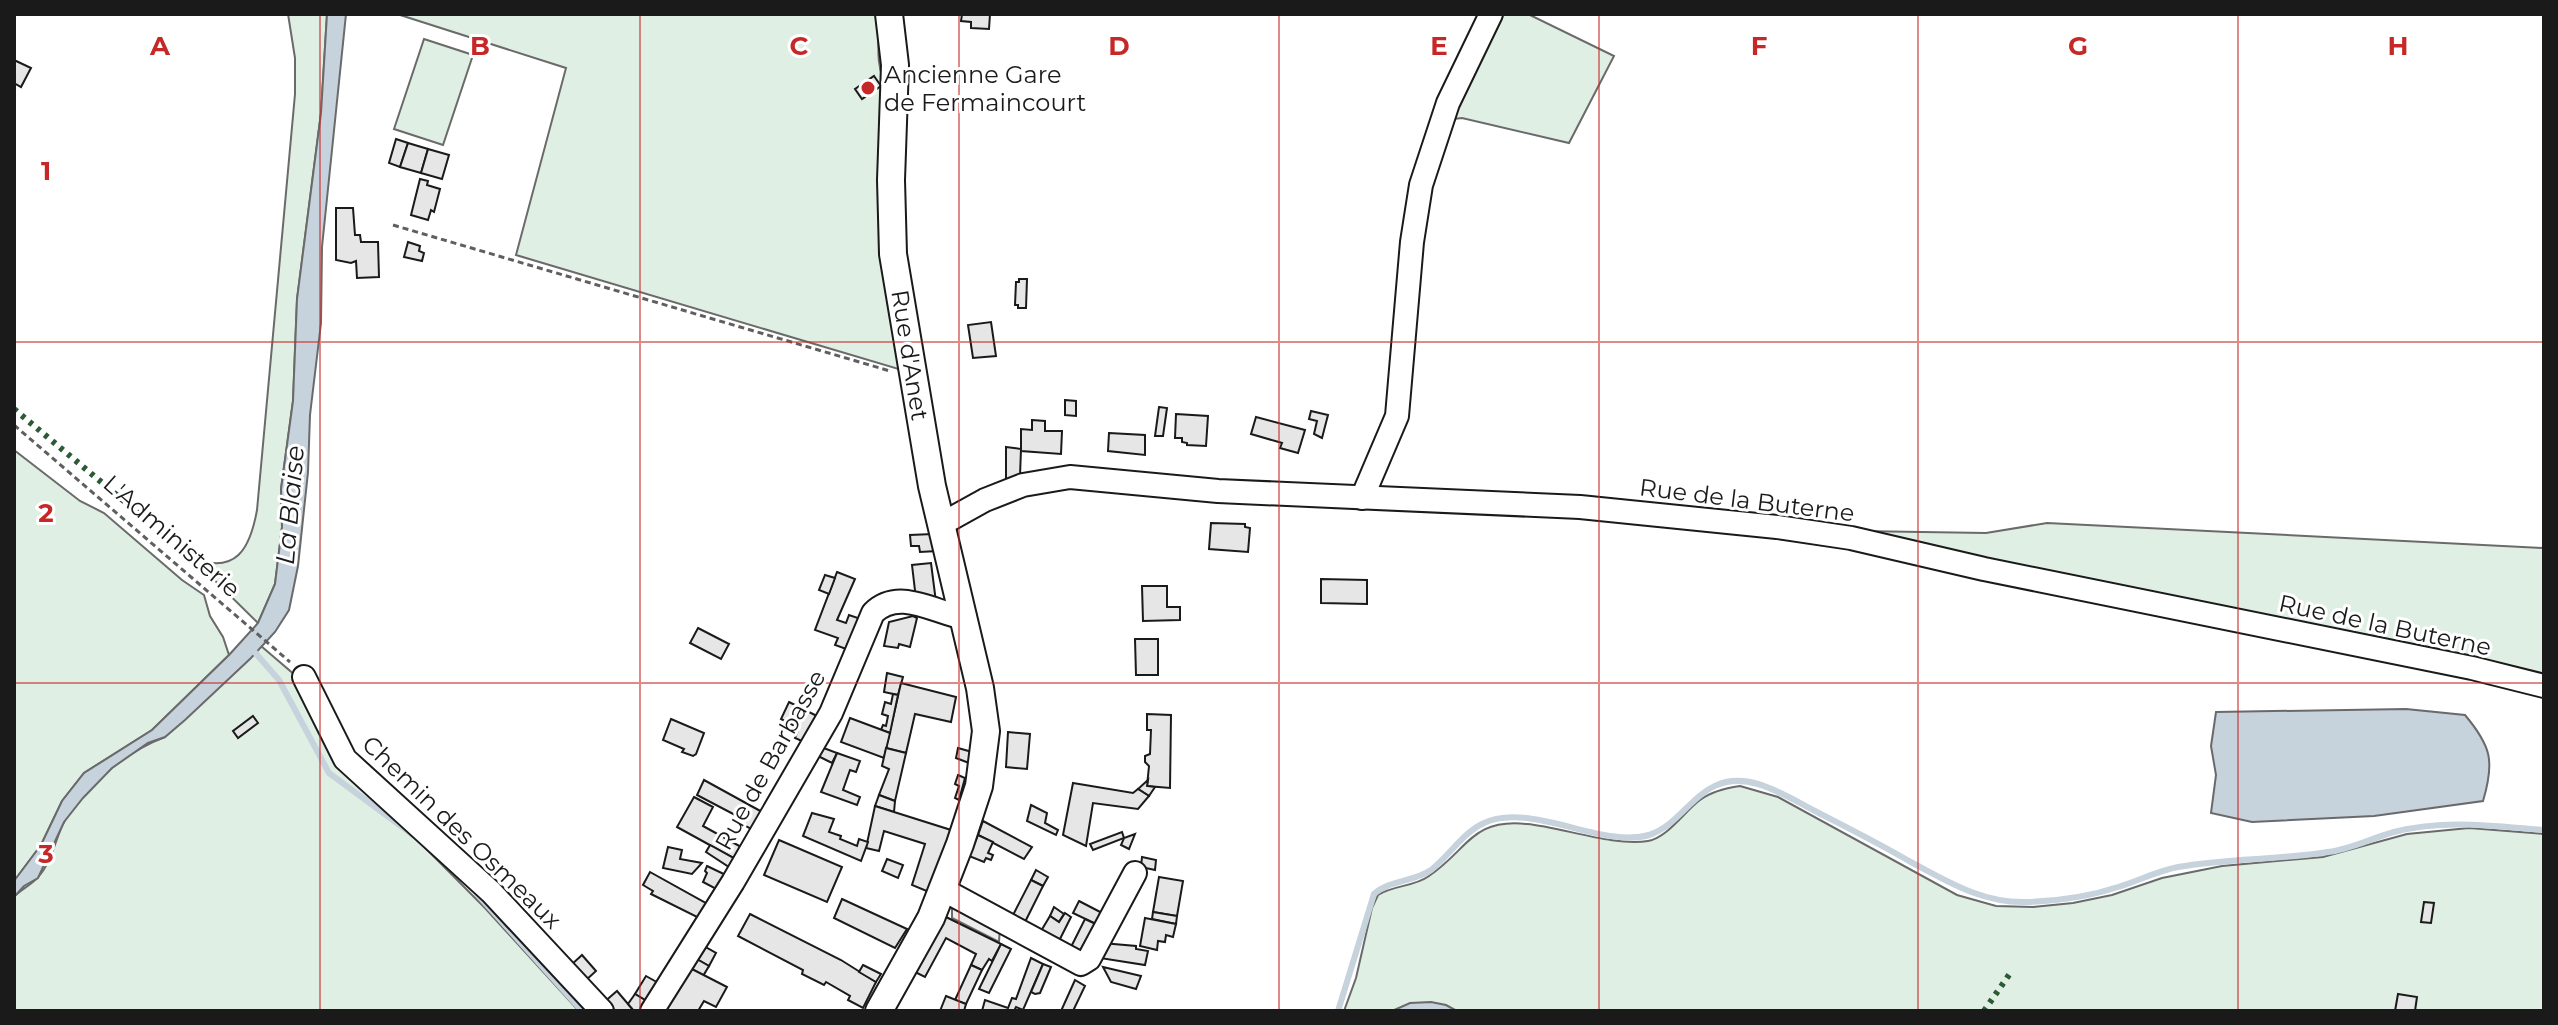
<svg xmlns="http://www.w3.org/2000/svg" width="2558" height="1025" viewBox="0 0 2558 1025" font-family="Montserrat,sans-serif">
<style>
.green{fill:#e0efe3;stroke:#6a6a6a;stroke-width:2}
.parking{fill:#ededed;stroke:#6a6a6a;stroke-width:2}
.water{fill:#c6d2dc;stroke:#6a6a6a;stroke-width:2}
.lines{fill:none;stroke-linecap:round;stroke-linejoin:round}
.stream{stroke:#c6d2dc;stroke-width:6}
.building{fill:#e6e6e6;stroke:#1a1a1a;stroke-width:2}
.minor-casing{stroke:#1a1a1a;stroke-width:26}
.major-casing{stroke:#1a1a1a;stroke-width:30}
.path{stroke:#5f5f5f;stroke-width:3;stroke-dasharray:6 4;stroke-linecap:butt}
.minor{stroke:#fff;stroke-width:22}
.major{stroke:#fff;stroke-width:26}
.hedge{stroke:#2b5a34;stroke-width:6;stroke-dasharray:4 6;stroke-linecap:butt}
.grid{fill:none;stroke:#c62828;stroke-width:2;stroke-opacity:0.55}
.poi-dot{fill:#c62828;stroke:#fff;stroke-width:3}
.labels{text-anchor:middle;dominant-baseline:central;stroke-width:6;stroke-linejoin:round;paint-order:stroke}
.poi-label{font-size:24px;fill:#1a1a1a;stroke:#fff;text-anchor:start}
.street-label{font-size:24px;fill:#1a1a1a;stroke:#fff}
.water-label{font-size:26px;font-style:italic;fill:#1a1a1a;stroke:#fff}
.grid-label{font-size:26px;text-anchor:middle;font-weight:bold;fill:#c62828;stroke:#fff;stroke-width:6;stroke-linejoin:round;paint-order:stroke}
</style>
<rect width="100%" height="100%" fill="#fff"/>
<g class="green">
<path d="M288,14H327L321,113L297,299L293,401L281,489L282,527L275,584L258,623L192,558C236,575 250,549 257,510L295,94V58Z"/>
<path d="M397,14H876C882,36 874,56 883,78L905,371L516,255L566,68Z"/>
<path d="M1496,14H1528L1614,56L1569,143L1462,118L1453,119Z"/>
<path d="M424,39L473,55L443,145L394,129Z"/>
<path d="M14,450L80,501L104,513L182,580L204,595L210,616L223,637L229,655L152,730L84,773L62,801L41,845L14,881Z"/>
<path d="M2047,523L2544,548V678L1858,531L1986,533Z"/>
<path d="M261,646L296,676L339,761L485,908L579,1011H14V897C21,889 32,885 38,877C50,865 55,842 62,826C80,789 127,751 165,737Z"/>
<path d="M1740,786L1778,797L1957,895L1996,906L2033,907L2073,903L2112,895L2162,878L2222,866L2323,857L2407,834L2469,828L2544,834V1011H1344L1356,978L1372,908L1378,895C1393,885 1414,887 1429,876C1468,850 1471,818 1527,824C1561,827 1615,847 1648,841C1668,837 1684,812 1700,800C1712,791 1726,788 1740,786Z"/>
</g>
<path class="parking" d="M952,901L1000,927L999,942L952,918Z"/>
<g class="water">
<path d="M327,14H346L322,247L321,323L310,415L308,472L298,566L289,610L275,632L251,658L185,720L165,737L148,743L112,768L83,798L64,822L38,878L24,886L14,897V881L41,845L62,801L84,773L152,730L229,655L258,623L275,584L282,527L281,489L293,401L297,299L321,113Z"/>
<path d="M2406,709L2465,715C2491,746 2495,761 2483,801L2374,816L2252,822L2211,813L2216,775L2211,746L2216,712Z"/>
<path d="M1431,1002L1446,1005L1457,1011H1392L1410,1003Z"/>
</g>
<g class="lines">
<g class="stream">
<path d="M251,648L279,680L329,773L413,835"/>
<path d="M477,894L582,1011"/>
<path d="M1338,1011L1374,894C1389,880 1414,882 1431,870C1449,856 1462,834 1482,824C1528,800 1602,849 1649,835C1688,823 1700,767 1758,784C1778,790 1796,801 1815,811C1846,827 1878,843 1909,861C1947,881 1981,903 2026,902C2057,901 2088,897 2118,887C2138,881 2157,871 2178,867C2228,858 2278,860 2328,852C2351,849 2372,838 2394,832C2444,819 2493,826 2544,830"/>
</g>
</g>
<g class="building">
<path d="M962,14H990L989,29L971,28V22L961,21Z"/>
<path d="M14,60L31,68L21,87L14,83Z"/>
<path d="M874,76L881,86L862,99L855,89Z"/>
<path d="M396,139L408,143L400,167L389,163Z"/>
<path d="M408,143L428,149L421,173L400,167Z"/>
<path d="M428,149L449,155L442,179L421,173Z"/>
<path d="M420,179L428,181L427,185L440,189L434,212L431,210L428,220L411,215Z"/>
<path d="M336,208H353L355,235H360L361,242H378L379,277L357,278L356,261L351,263L336,260Z"/>
<path d="M408,242L420,246L419,251L424,253L422,261L404,257Z"/>
<path d="M1019,279H1027L1026,308H1018V305H1015L1016,282H1019Z"/>
<path d="M991,322L996,356L973,358L968,325Z"/>
<path d="M1065,400L1076,401V416L1065,415Z"/>
<path d="M1159,407L1167,408L1163,436H1155Z"/>
<path d="M1311,411L1328,415L1322,438L1314,434L1317,421L1309,419Z"/>
<path d="M1176,414L1208,416L1206,446L1187,445V443L1182,442V438H1175Z"/>
<path d="M1256,417L1305,430L1298,453L1280,448L1282,443L1251,434Z"/>
<path d="M1032,420L1045,421V431H1062L1061,454L1021,451V429L1032,430Z"/>
<path d="M1109,433L1145,435V455L1108,451Z"/>
<path d="M1006,447L1021,449L1020,476L1006,482Z"/>
<path d="M1211,523L1245,524V527L1250,528L1248,552L1209,549Z"/>
<path d="M933,534L937,551L920,552L919,546H911L910,535Z"/>
<path d="M931,563L936,602L916,599L912,565Z"/>
<path d="M837,572L855,579L837,620L846,623L849,615L861,619L849,650L835,645L838,638L815,630Z"/>
<path d="M825,575L835,578L829,594L819,590Z"/>
<path d="M1321,579L1367,580V604L1321,603Z"/>
<path d="M1142,586H1167V607H1180V620L1143,621Z"/>
<path d="M913,616L917,618L910,647L899,644L898,648L884,646L889,622Z"/>
<path d="M698,628L729,644L721,659L690,643Z"/>
<path d="M1135,639H1158V675H1136Z"/>
<path d="M887,673L903,677L898,695L884,692Z"/>
<path d="M901,683L956,697L951,722L915,714L906,753L886,748Z"/>
<path d="M893,694L898,695L890,733L881,730L883,725L886,726L888,716L882,714L885,702L891,704Z"/>
<path d="M789,702L817,716L804,742L795,738L799,728L781,719Z"/>
<path d="M1147,714L1171,715L1170,788L1147,786L1149,766L1145,762V756L1150,754L1151,730H1147Z"/>
<path d="M253,716L258,723L238,738L233,731Z"/>
<path d="M850,718L890,733L884,758L841,742Z"/>
<path d="M671,719L704,733L696,754L693,756L682,752L684,749L663,740Z"/>
<path d="M1008,732L1030,734L1027,769L1006,767Z"/>
<path d="M821,747L837,753L832,763L816,755Z"/>
<path d="M886,748L906,753L895,801L879,795L889,769L882,766Z"/>
<path d="M958,748L972,752L969,763L956,758Z"/>
<path d="M837,753L860,761L856,772L850,770L843,790L860,797L857,805L821,792Z"/>
<path d="M958,775L965,778L959,800L955,798L959,786L955,784Z"/>
<path d="M704,780L764,813L755,831L737,821L739,817L697,795Z"/>
<path d="M1148,780L1147,786L1155,787L1149,796L1138,789Z"/>
<path d="M1073,783L1133,793L1138,789L1149,796L1138,809L1093,803L1086,846L1063,835Z"/>
<path d="M879,795L895,801L894,812L875,806Z"/>
<path d="M694,797L713,807L703,826L743,848L737,860L677,827Z"/>
<path d="M1031,805L1047,813L1045,823L1058,830L1056,835L1027,821Z"/>
<path d="M875,806L951,830L938,871L929,892L912,885L925,844L884,831L879,851L866,848Z"/>
<path d="M812,813L834,819L829,832L841,836L840,839L857,846L859,839L868,842L861,861L803,836Z"/>
<path d="M983,821L1032,847L1024,859L978,835Z"/>
<path d="M1122,832L1124,838L1093,850L1090,844Z"/>
<path d="M1135,834L1129,849L1121,845L1124,838Z"/>
<path d="M978,835L993,842L988,853L993,855L991,860L986,858L984,862L969,856Z"/>
<path d="M779,840L842,867L827,902L764,875Z"/>
<path d="M710,845L737,860L732,869L706,852Z"/>
<path d="M668,847L682,850L680,859L702,863L692,874L663,868Z"/>
<path d="M1142,857L1156,860L1155,870L1141,867Z"/>
<path d="M887,859L903,865L898,878L882,871Z"/>
<path d="M707,866L728,876L720,891L703,882L707,873L705,871Z"/>
<path d="M1036,870L1048,877L1043,886L1031,880Z"/>
<path d="M650,872L711,906L703,920L651,894L653,891L643,885Z"/>
<path d="M1159,877L1183,881L1177,916L1153,912Z"/>
<path d="M1031,880L1043,886L1025,922L1013,915Z"/>
<path d="M842,899L907,929L895,948L834,918Z"/>
<path d="M1079,901L1106,915L1100,926L1073,913Z"/>
<path d="M2424,902L2434,903L2431,923L2421,922Z"/>
<path d="M1054,907L1064,914L1059,922L1050,916Z"/>
<path d="M1153,912L1177,916L1176,924L1152,919Z"/>
<path d="M1065,913L1071,917L1058,943L1041,931L1050,916L1059,922Z"/>
<path d="M750,914L841,960L876,982L863,1008L848,1000L850,996L826,982L824,985L802,974L803,970L738,936Z"/>
<path d="M944,916L1001,944L992,961L989,959L982,970L971,965L976,954L946,938L925,977L915,972Z"/>
<path d="M1145,918L1176,924L1173,937L1166,935L1165,942L1158,941L1157,950L1140,946Z"/>
<path d="M1085,919L1100,926L1081,959L1069,951Z"/>
<path d="M1102,943L1136,946V949L1148,951L1145,965L1100,958Z"/>
<path d="M1001,944L1011,949L989,993L979,989Z"/>
<path d="M702,945L716,953L709,966L695,958Z"/>
<path d="M582,955L596,971L585,981L571,965Z"/>
<path d="M695,958L709,966L703,976L690,968Z"/>
<path d="M1031,958L1043,964L1023,1010L1016,1007L1014,1011H982L985,1000L1008,1008L1012,998L1016,999Z"/>
<path d="M1043,964L1051,967L1040,993L1035,994L1031,992Z"/>
<path d="M863,965L881,974L876,982L859,972Z"/>
<path d="M971,965L982,970L966,1004L955,1000Z"/>
<path d="M1103,967L1141,976L1136,989L1111,982Z"/>
<path d="M690,968L727,987L716,1007L704,1001L698,1011H661Z"/>
<path d="M646,976L662,985L650,1003L635,994Z"/>
<path d="M1075,980L1085,986L1073,1011H1061Z"/>
<path d="M617,991L634,1011H610L603,1003Z"/>
<path d="M635,994L650,1003L645,1011H634L628,1004Z"/>
<path d="M2398,994L2417,997L2415,1011H2395Z"/>
<path d="M946,996L966,1004L964,1011H940Z"/>
</g>
<g class="lines">
<g class="minor-casing">
<g id="minor">
<path d="M1362,498L1397,416L1412,242L1421,185L1448,103L1491,14"/>
<path d="M940,525L985,500L1023,485L1070,477L1218,491L1580,507L1777,527L1851,538L1984,569L2472,668L2544,686"/>
<path d="M304,677L345,759L491,892L602,1011"/>
<path d="M942,889L1081,964L1089,959L1135,873"/>
<path d="M652,1011L733,882L831,713L873,613C899,587 935,613 965,618"/>
</g>
</g>
<g class="major-casing">
<path id="major" d="M879,1011L931,918L960,844L979,786L986,731L980,688L932,486L893,254L891,180L895,65L889,14"/>
</g>
<g class="path">
<path d="M393,225L890,371"/>
<path d="M14,425L290,662"/>
</g>
<use href="#minor" class="minor"/>
<use href="#major" class="major"/>
<g class="hedge">
<path d="M14,409L192,558"/>
<path d="M1984,1011L2011,972"/>
</g>
</g>
<path class="grid" d="M320,14V1011M640,14V1011M959,14V1011M1279,14V1011M1599,14V1011M1918,14V1011M2238,14V1011M14,342H2544M14,683H2544"/>
<circle class="poi-dot" cx="868" cy="88" r="8"/>
<g class="labels">
<g class="poi-label">
<text x="884" y="74">Ancienne Gare<tspan x="884" dy="28">de Fermaincourt</tspan></text>
</g>
<g class="street-label">
<text transform="translate(910 355) rotate(81)">Rue d'Anet</text>
<text transform="translate(1747 500) rotate(7)">Rue de la Buterne</text>
<text transform="translate(172 536) rotate(41)">L'Administerie</text>
<text transform="translate(2385 625) rotate(12)">Rue de la Buterne</text>
<text transform="translate(770 760) rotate(-61)">Rue de Barbasse</text>
<text transform="translate(462 832) rotate(44)">Chemin des Osmeaux</text>
</g>
<g class="water-label">
<text transform="translate(290 505) rotate(-85)">La Blaise</text>
</g>
</g>
<g class="grid-label">
<text x="160" y="55">A</text>
<text x="480" y="55">B</text>
<text x="799" y="55">C</text>
<text x="1119" y="55">D</text>
<text x="1439" y="55">E</text>
<text x="1759" y="55">F</text>
<text x="2078" y="55">G</text>
<text x="2398" y="55">H</text>
<text x="46" y="180">1</text>
<text x="46" y="522">2</text>
<text x="46" y="863">3</text>
</g>
<rect width="2558" height="1025" fill="none" stroke="#1a1a1a" stroke-width="32"/>
</svg>
